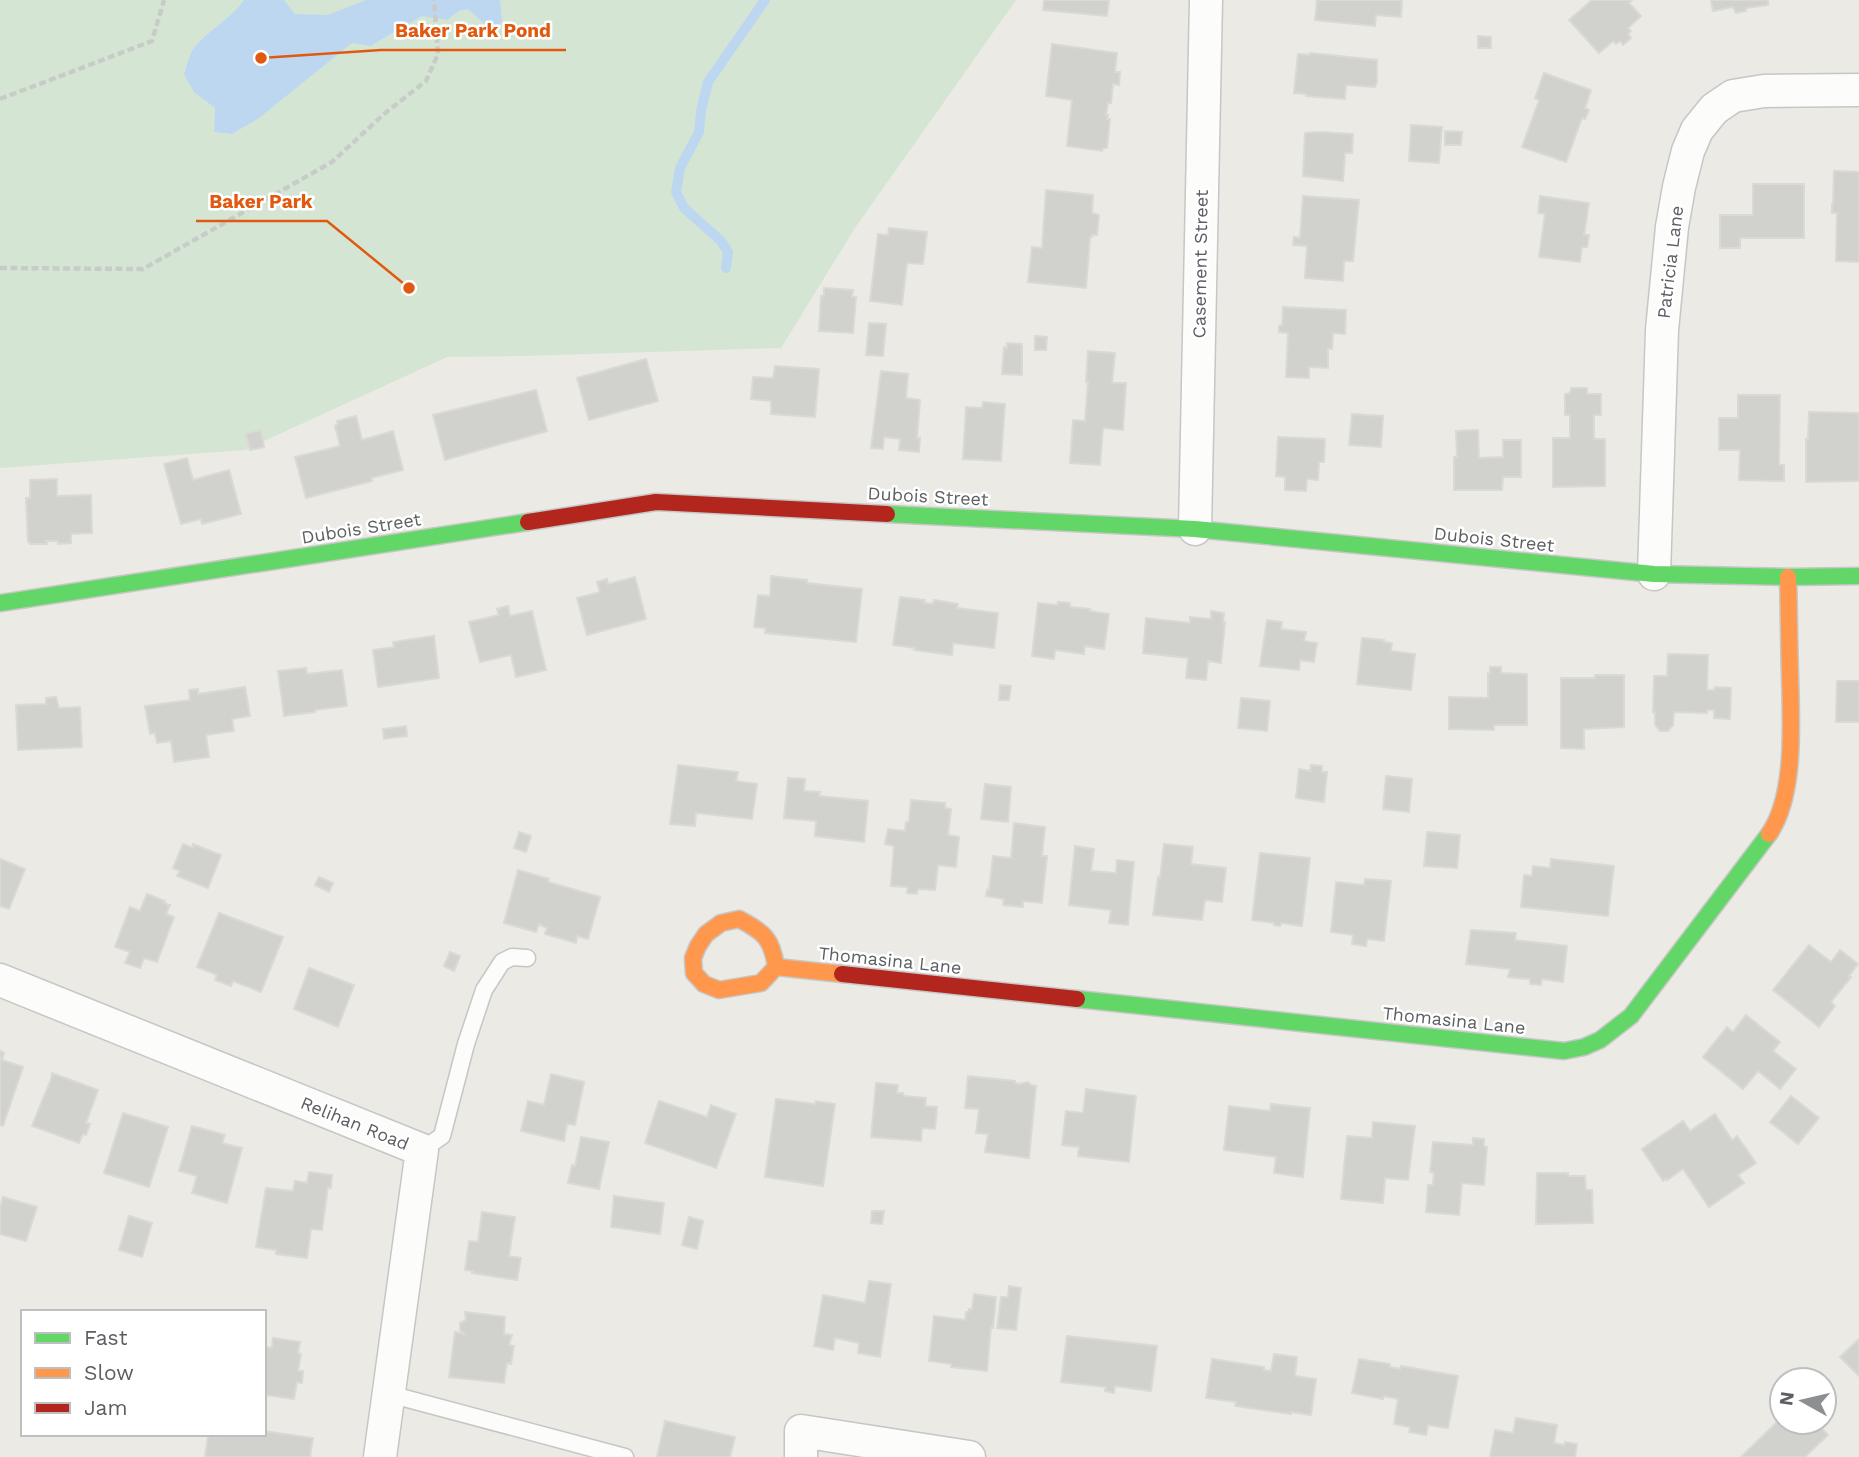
<svg xmlns="http://www.w3.org/2000/svg" width="1859" height="1457" viewBox="0 0 1859 1457" font-family="'Work Sans',sans-serif">
<style>
.green{fill:#d4e6d3}
.water{fill:#bed7f1}
.lines{fill:none;stroke-linecap:round;stroke-linejoin:round}
.stream{stroke:#bed7f1;stroke-width:10}
.building{fill:#d1d1ce;stroke:#dad9d4;stroke-width:2}
.lane-casing{stroke:#c7c6c6;stroke-width:19}
.street-casing{stroke:#c7c6c6;stroke-width:35}
.fast-casing{stroke:#c7c7c7;stroke-width:19}
.slow-casing{stroke:#c7c7c7;stroke-width:19}
.jam-casing{stroke:#c7c7c7;stroke-width:19}
.path{stroke:#c8ccc9;stroke-width:4.5;stroke-dasharray:7 3.5;stroke-linecap:butt}
.lane{stroke:#fcfcfb;stroke-width:16}
.street{stroke:#fcfcfb;stroke-width:32}
.fast{stroke:#63d668;stroke-width:16}
.slow{stroke:#ff974d;stroke-width:16}
.jam{stroke:#b3261e;stroke-width:16}
.labels{text-anchor:middle;dominant-baseline:central;stroke-width:5;stroke-linejoin:round;paint-order:stroke}
.street-label{font-size:18px;fill:#5c5e62;stroke:#fff}
.leader{fill:none;stroke:#e15910;stroke-width:2.5}
.callout-dot{fill:#e15910;stroke:#fff;stroke-width:2.5}
.callout-label{font-size:19px;text-anchor:middle;font-weight:bold;fill:#e15910;stroke:#fff;stroke-width:5;stroke-linejoin:round;paint-order:stroke}
</style>
<rect width="100%" height="100%" fill="#ebeae5"/>
<path class="green" d="M0,0H1016L855,228L781,348L523,356L447,357L245,450L0,468Z"/>
<path class="water" d="M244,0H284L295,14L328,15L366,0H500L502,22L490,29L468,9L459,11L447,20L422,16L370,46L352,43L259,118L232,134L214,132L215,108L194,92L184,74C187,66 189,54 195,47C209,29 231,19 244,0Z"/>
<g class="lines">
<path class="stream" d="M726,268L728,252L721,241L684,208L676,192L680,168L699,132L701,111L708,82L765,0"/>
</g>
<g class="building">
<path d="M1044,0H1109L1107,16L1043,10Z"/>
<path d="M1317,0H1402L1401,17L1376,15L1375,26L1315,20Z"/>
<path d="M1592,0H1632L1629,3L1641,16L1628,28L1631,31L1628,34L1631,38L1623,45L1620,41L1616,44L1613,41L1599,53L1569,20Z"/>
<path d="M1711,0H1768V5L1746,8V11L1736,13L1733,7L1713,11Z"/>
<path d="M1478,36L1491,37V48H1478Z"/>
<path d="M1052,44L1117,53L1115,72H1120L1119,85L1113,84L1111,103H1108L1106,115H1108L1107,119H1110L1107,148H1103L1102,151L1067,146L1072,100L1046,96Z"/>
<path d="M1310,53L1377,60V82L1375,87L1346,85L1345,99L1306,96V94L1294,93L1298,54L1310,55Z"/>
<path d="M1544,73L1591,90L1585,108L1589,110L1585,119L1582,118L1566,162L1522,147L1539,100L1535,98Z"/>
<path d="M1411,125L1442,127L1439,163L1409,161Z"/>
<path d="M1445,131L1462,132L1461,145H1445Z"/>
<path d="M1318,132L1353,134L1352,153H1345L1343,181L1303,176L1305,133Z"/>
<path d="M1834,171L1859,172V262L1836,261L1837,213H1832V204H1833Z"/>
<path d="M1753,184H1804V238H1740V248H1720V215H1753Z"/>
<path d="M1046,190L1093,195L1092,213L1099,215L1097,235H1092V237H1090L1086,288L1028,282L1032,247L1042,248Z"/>
<path d="M1303,196L1359,200L1353,261H1344L1343,281L1305,278L1307,246L1293,245L1294,237L1300,238Z"/>
<path d="M1540,196L1589,203L1584,235H1589L1587,247H1582L1580,262L1539,257L1545,214L1538,213Z"/>
<path d="M889,228L927,232L923,264L907,263L902,305L870,301L878,234L888,235Z"/>
<path d="M824,288L853,290L852,297H856L853,333L819,331L821,296H824Z"/>
<path d="M1283,307L1346,310L1345,334L1333,333L1332,349L1328,348V368L1309,367V378L1286,377L1288,333L1279,332V326L1282,325Z"/>
<path d="M869,323L886,324L883,356L866,355Z"/>
<path d="M1035,336L1047,337L1046,350H1035Z"/>
<path d="M1007,343L1022,344V375L1002,374L1004,347L1007,348Z"/>
<path d="M1088,351L1115,353L1112,383H1126L1123,430L1103,428L1100,465L1070,463L1073,420L1085,421L1088,382H1086Z"/>
<path d="M646,359L658,401L589,420L577,378Z"/>
<path d="M775,366L819,369L815,417L771,414V401L751,399L753,377L773,378Z"/>
<path d="M881,371L908,374L906,398L920,400L917,438H920L919,452L899,450L900,439L884,437L883,449L871,448Z"/>
<path d="M1571,388H1587V394H1601V415H1594V439H1605V486L1553,487V438H1570V415H1565V394L1570,393Z"/>
<path d="M536,390L547,431L445,460L433,415Z"/>
<path d="M1738,395H1780L1779,465H1784V481L1739,480L1740,450H1719V418H1738Z"/>
<path d="M983,402L1005,404L1001,461L963,459L966,407L982,408Z"/>
<path d="M1809,412L1859,413V481L1806,482V439H1808Z"/>
<path d="M1352,414L1383,416L1381,447L1349,445Z"/>
<path d="M356,416L362,440L393,431L403,470L371,478L372,481L306,498L295,457L340,446L335,426L338,424L337,421Z"/>
<path d="M261,430L264,447L250,450L246,434Z"/>
<path d="M1478,430L1479,458L1503,457V440H1521V477H1503L1502,490H1454V457H1457L1456,431Z"/>
<path d="M1278,437L1325,439L1324,462H1319L1318,480L1307,479L1306,491L1285,490V477L1276,476Z"/>
<path d="M187,458L193,480L229,470L241,514L202,524L201,519L181,524L164,464Z"/>
<path d="M57,479V496L91,495L92,533L71,534V543L58,544V541H46L47,544H30V542H28L26,498H30V480Z"/>
<path d="M771,576L807,580V583L862,589L856,642L765,633L766,628L754,627L758,595L770,596Z"/>
<path d="M635,577L646,619L587,635L577,598L600,592L597,582L607,579L608,584Z"/>
<path d="M900,597L925,600L924,603L933,604L934,600L958,604L957,608L998,613L994,648L953,643L952,655L914,650L915,648L893,645Z"/>
<path d="M1058,602L1070,603V607L1090,609V611L1109,614L1104,649L1085,646L1084,654L1055,650L1054,659L1032,656L1038,603L1058,605Z"/>
<path d="M508,606L510,616L532,611L546,670L516,677L511,655L480,662L469,622L499,615L497,609Z"/>
<path d="M1211,611L1224,613L1223,622H1225L1221,663L1208,661L1206,680L1186,678L1188,658L1143,653L1146,618L1190,623V617L1211,619Z"/>
<path d="M1267,620L1282,622L1281,629L1306,632L1304,641L1317,643L1314,662L1300,660L1299,670L1260,666Z"/>
<path d="M434,636L439,678L378,687L373,650L394,647L393,642Z"/>
<path d="M1362,638L1384,640V642L1392,643L1391,651L1415,654L1411,690L1357,684Z"/>
<path d="M1668,654L1708,655L1707,690H1714L1715,687L1731,688L1730,719L1714,718V710H1707V713L1674,712L1673,725L1668,731H1660L1655,725V712H1653L1654,676H1667Z"/>
<path d="M1490,667H1501V673L1527,674V725H1494V730L1449,729V697L1488,698V673H1490Z"/>
<path d="M306,668L307,674L342,670L347,706L315,710V712L284,716L278,671Z"/>
<path d="M1595,675H1624V727L1584,729V749L1561,748V678H1595Z"/>
<path d="M1837,681H1859V722H1836Z"/>
<path d="M1000,685L1011,686L1009,700H999Z"/>
<path d="M245,687L250,716L232,719L234,731L206,735L209,757L174,762L171,741L157,743L155,733L150,734L145,706L190,700L189,690L198,689V694Z"/>
<path d="M56,697L59,708L80,707L82,747L18,750L16,705L46,704V698Z"/>
<path d="M1241,698L1270,701L1267,731L1238,728Z"/>
<path d="M406,726L407,736L384,739L383,729Z"/>
<path d="M678,765L738,772L736,781L757,784L752,819L696,813L695,826L670,824Z"/>
<path d="M1311,765L1322,766V772H1327L1324,802L1296,798L1299,769L1310,771Z"/>
<path d="M1386,776L1412,779L1409,812L1383,809Z"/>
<path d="M788,778L805,779L804,791L820,792L819,796L868,801L864,842L815,836L816,821L784,818Z"/>
<path d="M985,784L1011,787L1008,822L981,819Z"/>
<path d="M911,800L945,803V808L951,809L948,835L959,837L956,867L938,865L935,890L918,889L917,894L907,893L908,887L891,886L894,846L885,844L888,829L905,831L906,822H909Z"/>
<path d="M1014,823L1045,827L1042,856H1047L1042,903L1023,901V907L1003,905L1004,899L986,896L987,890H989L993,856L1011,858Z"/>
<path d="M519,832L531,836L526,852L514,848Z"/>
<path d="M1427,832L1460,835L1457,868L1424,866Z"/>
<path d="M183,844L193,848V844L221,855L208,888L177,876L180,871L173,868Z"/>
<path d="M1164,844L1193,847L1191,864L1226,868L1222,902L1205,900L1202,920L1153,915L1158,877L1160,878Z"/>
<path d="M1075,846L1094,849L1091,871L1116,873L1117,860L1134,862L1128,925L1109,923L1111,910L1069,905Z"/>
<path d="M1260,853L1310,858L1302,926L1281,923L1280,926L1274,925V923L1252,920Z"/>
<path d="M0,859L25,869L9,909L0,906Z"/>
<path d="M1551,859L1614,866L1608,916L1521,907L1524,875L1532,876L1533,866L1550,868Z"/>
<path d="M518,870L549,879L548,882L600,897L588,939L577,936L576,943L545,934L547,928L539,924L536,932L504,923Z"/>
<path d="M319,877L333,883L329,892L315,885Z"/>
<path d="M1365,879L1391,881L1384,941L1367,939L1366,946L1352,944L1353,935L1331,932L1336,882L1364,885Z"/>
<path d="M147,894L165,901L164,903L170,905L166,914L174,917L157,962L144,958L140,968L125,963L130,952L115,947L130,907L140,911Z"/>
<path d="M219,913L283,937L261,992L233,981L231,986L215,980L217,975L197,967Z"/>
<path d="M1471,930L1516,933L1515,940L1567,946L1563,982L1542,979L1541,985L1530,984V979L1508,977L1510,969L1466,964Z"/>
<path d="M1809,945L1831,962L1840,950L1858,964L1849,976L1851,977L1831,1002L1835,1006L1819,1027L1773,990Z"/>
<path d="M450,952L460,956L454,971L444,966Z"/>
<path d="M309,968L354,985L338,1027L294,1009Z"/>
<path d="M1746,1015L1780,1042L1773,1051L1796,1069L1780,1089L1758,1071L1743,1089L1703,1057L1727,1027L1733,1032Z"/>
<path d="M0,1051L4,1053L2,1060L23,1067L3,1126L0,1125Z"/>
<path d="M52,1073L98,1090L86,1123L90,1124L86,1135L83,1134L79,1143L32,1126L51,1079Z"/>
<path d="M551,1074L584,1082L575,1125L567,1124L564,1141L521,1131L528,1101L544,1105Z"/>
<path d="M968,1076L1015,1081V1083L1019,1084L1028,1082L1031,1085L1036,1086L1029,1158L985,1152L988,1134L976,1133L979,1109L965,1108Z"/>
<path d="M876,1083L898,1085L897,1093H903L904,1096L926,1098L925,1106L937,1107L935,1129L922,1128L921,1141L871,1137Z"/>
<path d="M1086,1089L1136,1096L1129,1162L1078,1156L1079,1147L1062,1145L1066,1111L1083,1113Z"/>
<path d="M1791,1096L1819,1118L1798,1144L1770,1122Z"/>
<path d="M776,1099L815,1104L816,1101L835,1104L823,1186L765,1177Z"/>
<path d="M659,1101L707,1117L711,1105L736,1114L716,1168L645,1143Z"/>
<path d="M1271,1104L1310,1108L1303,1177L1274,1173L1276,1157L1224,1150L1229,1106L1270,1111Z"/>
<path d="M123,1113L168,1127L149,1187L104,1173Z"/>
<path d="M1715,1114L1732,1140L1737,1136L1756,1163L1738,1175L1744,1183L1709,1207L1683,1169L1667,1180L1666,1178L1663,1181L1642,1149L1683,1121L1690,1131Z"/>
<path d="M1373,1122L1415,1126L1408,1180L1385,1178L1383,1203L1341,1199L1347,1136L1372,1138Z"/>
<path d="M192,1126L225,1135L222,1143L242,1148L227,1203L192,1193L197,1176L179,1171Z"/>
<path d="M581,1137L609,1142L599,1189L568,1183L572,1165L575,1166Z"/>
<path d="M1473,1138L1484,1139V1146L1487,1147L1484,1185L1462,1183L1459,1215L1426,1212L1428,1185H1433L1434,1173L1430,1172L1433,1142L1473,1145Z"/>
<path d="M309,1172L332,1175L331,1188L328,1187L322,1230L311,1229L307,1258L276,1254V1250L256,1247L266,1188L293,1191L295,1181L307,1183Z"/>
<path d="M1537,1173H1568V1176H1585L1586,1190H1592L1593,1223L1536,1224Z"/>
<path d="M614,1196L664,1203L660,1234L611,1227Z"/>
<path d="M3,1197L37,1207L26,1241L0,1234V1208Z"/>
<path d="M872,1211H884L882,1224L871,1223Z"/>
<path d="M482,1212L515,1217L509,1256L521,1258L517,1280L472,1273L473,1271L465,1270L469,1241L478,1242Z"/>
<path d="M129,1216L152,1223L142,1257L119,1250Z"/>
<path d="M689,1217L703,1221L697,1249L682,1245Z"/>
<path d="M869,1281L891,1284L880,1357L858,1353L859,1343L835,1338L833,1350L814,1346L823,1295L865,1303Z"/>
<path d="M1009,1286L1021,1288L1016,1330L997,1328L1001,1297H1008Z"/>
<path d="M974,1294L996,1297L993,1328L991,1327L987,1371L951,1367V1364L929,1361L934,1316L965,1320L966,1312H969V1309H972Z"/>
<path d="M465,1312L505,1317L504,1334L512,1335L509,1345L514,1346L511,1364L507,1363L504,1383L449,1377L455,1332L464,1334L460,1330V1323L466,1320Z"/>
<path d="M1067,1336L1157,1346L1151,1391L1115,1386L1114,1393L1105,1391L1106,1387L1061,1382Z"/>
<path d="M273,1338L300,1342L298,1353L301,1354L298,1371H303L302,1383L297,1382L294,1399L266,1395V1391H264V1347L272,1348Z"/>
<path d="M1859,1339V1376L1840,1357Z"/>
<path d="M1274,1354L1297,1357L1295,1376L1316,1379L1311,1415L1291,1412V1414L1235,1406L1236,1402L1206,1398L1212,1359L1264,1367V1370L1271,1371Z"/>
<path d="M1359,1359L1390,1364V1367L1400,1369L1401,1366L1458,1376L1448,1428L1428,1425L1426,1435L1409,1432L1410,1427L1394,1424L1398,1399L1384,1396L1383,1399L1352,1393Z"/>
<path d="M1782,1417V1422H1816L1828,1435L1805,1457H1741Z"/>
<path d="M1516,1418L1557,1425L1554,1443L1564,1445L1565,1442L1577,1444L1575,1457H1490L1495,1430L1513,1433Z"/>
<path d="M665,1421L735,1437L730,1457H657Z"/>
<path d="M264,1431L313,1438L310,1457H205L208,1436L217,1437V1434H264Z"/>
</g>
<g class="lines">
<g class="lane-casing">
<g id="lane">
<path d="M422,1150L442,1136L466,1044L484,990L502,962L512,957L527,958"/>
<path d="M389,1394L625,1457"/>
</g>
</g>
<g class="street-casing">
<g id="street">
<path d="M1195,529L1206,0"/>
<path d="M1654,574L1662,330L1672,227L1679,187L1688,151L1697,130L1714,109L1733,96L1764,91L1859,90"/>
<path d="M0,980L422,1150L380,1457"/>
<path d="M801,1457V1431L969,1457"/>
</g>
</g>
<g class="fast-casing">
<g id="fast">
<path d="M887,514L1195,529L1654,574L1788,577L1859,576"/>
<path d="M0,603L528,522"/>
<path d="M1077,999L1564,1051L1584,1047L1600,1040L1631,1016L1769,834"/>
</g>
</g>
<g class="slow-casing">
<g id="slow">
<path d="M1769,834C1796,795 1791,722 1790,675C1789,642 1789,610 1788,577"/>
<path d="M776,967C772,939 764,932 739,919L721,923L706,934L698,946L693,958L694,973L704,984L719,990L761,983L776,967L842,974"/>
</g>
</g>
<g class="jam-casing">
<g id="jam">
<path d="M528,522L656,502L887,514"/>
<path d="M842,974L1077,999"/>
</g>
</g>
<g class="path">
<path d="M0,99L152,41L164,0"/>
<path d="M0,268L143,269L332,162L384,114L426,81L438,54L434,0"/>
</g>
<use href="#lane" class="lane"/>
<use href="#street" class="street"/>
<use href="#fast" class="fast"/>
<use href="#slow" class="slow"/>
<use href="#jam" class="jam"/>
</g>
<g class="labels">
<g class="street-label">
<text transform="translate(1670 262) rotate(-83)">Patricia Lane</text>
<text transform="translate(1200 264) rotate(-89)">Casement Street</text>
<text transform="translate(928 496) rotate(3)">Dubois Street</text>
<text transform="translate(361 528) rotate(-9)">Dubois Street</text>
<text transform="translate(1494 539) rotate(6)">Dubois Street</text>
<text transform="translate(890 960) rotate(6)">Thomasina Lane</text>
<text transform="translate(1454 1020) rotate(6)">Thomasina Lane</text>
<text transform="translate(355 1123) rotate(22)">Relihan Road</text>
</g>
</g>
<path class="leader" d="M261 58L381 50H566M409 288L327 221H196"/>
<g class="callout-dot">
<circle cx="261" cy="58" r="7"/>
<circle cx="409" cy="288" r="7"/>
</g>
<g class="callout-label">
<text x="473" y="37">Baker Park Pond</text>
<text x="261" y="208">Baker Park</text>
</g>
<rect x="21" y="1310" width="245" height="126" fill="#ffffff" stroke="#bebfc0" stroke-width="2"/>
<rect x="35" y="1333" width="35" height="10" fill="#63d668" stroke="#bebfc0" stroke-width="2"/>
<text x="84" y="1345" font-size="21" fill="#5c5e62">Fast</text>
<rect x="35" y="1368" width="35" height="10" fill="#ff974d" stroke="#bebfc0" stroke-width="2"/>
<text x="84" y="1380" font-size="21" fill="#5c5e62">Slow</text>
<rect x="35" y="1403" width="35" height="10" fill="#b3261e" stroke="#bebfc0" stroke-width="2"/>
<text x="84" y="1415" font-size="21" fill="#5c5e62">Jam</text>
<g transform="translate(1803 1401) rotate(278)"><circle r="33" fill="#ffffff" stroke="#bebfc0" stroke-width="2"/>
<path d="M0-5L12 26L0 18L-12 26Z" fill="#8e8f90"/>
<text y="-10" font-size="19" font-weight="bold" text-anchor="middle" fill="#5c5e62">N</text>
</g>
</svg>
